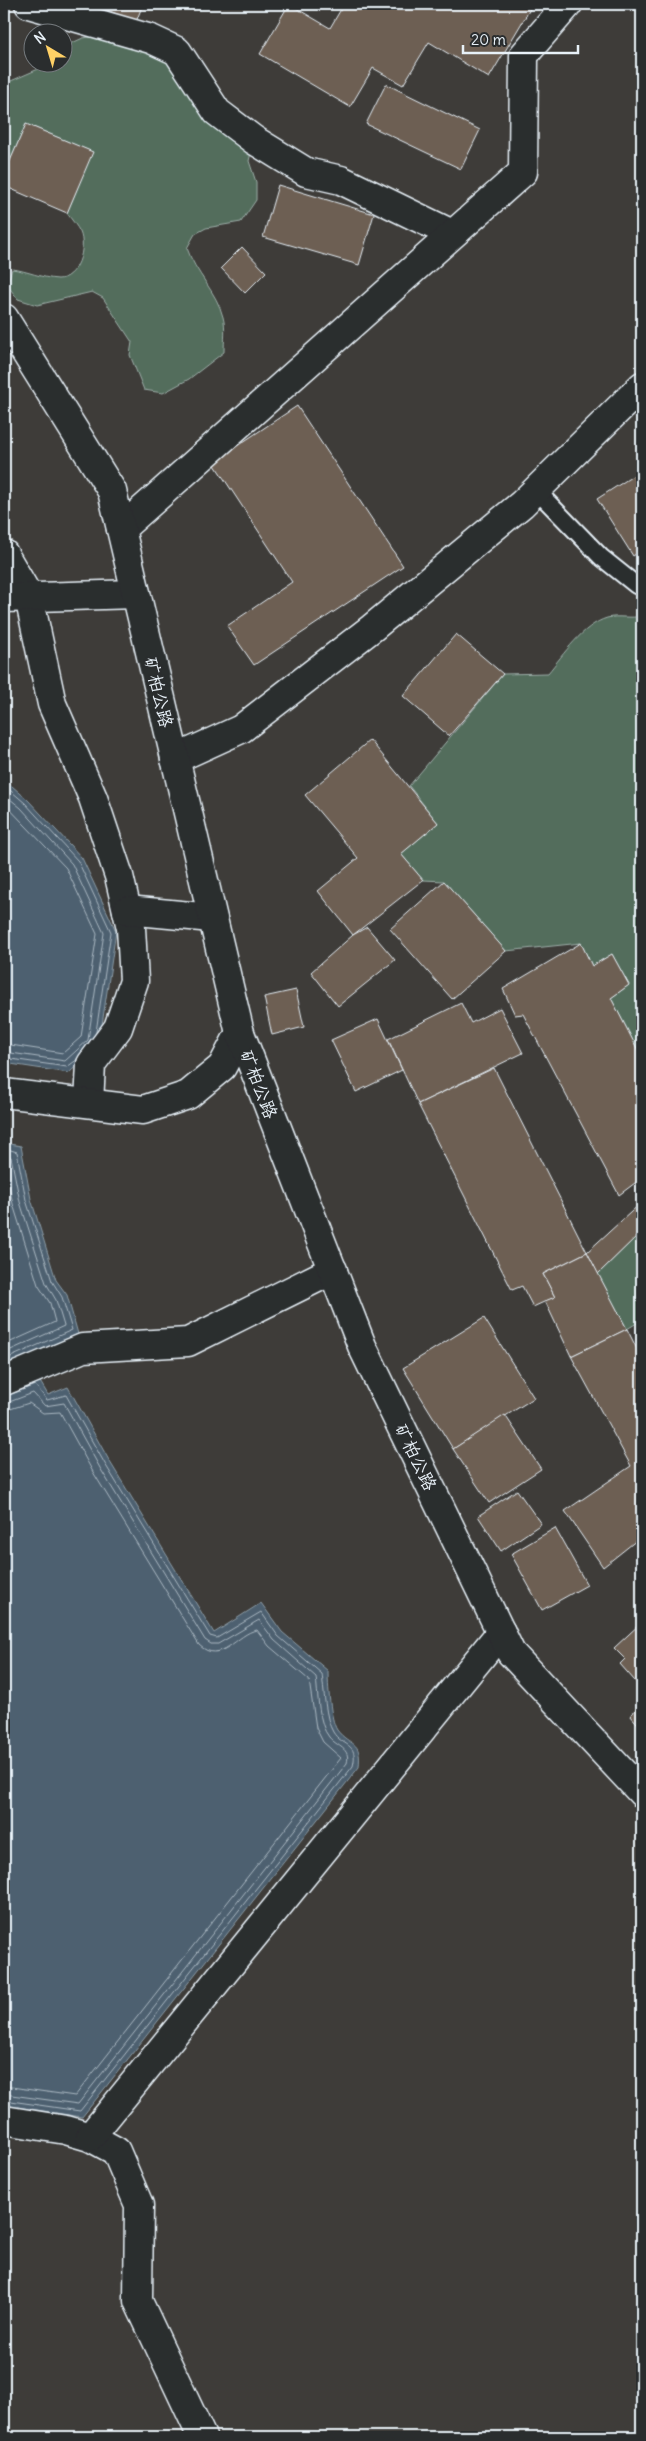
<svg xmlns="http://www.w3.org/2000/svg" width="646" height="2441" viewBox="0 0 646 2441" font-family="Delius,'LXGW WenKai TC',sans-serif">
<style>
.green{fill:#536d5c;stroke:#9eafaa}
.water{fill:#4d6170;stroke:#8b9ba6}
.lines{fill:none;stroke-linecap:round;stroke-linejoin:round}
.shore{stroke:#aab7c2;stroke-width:1}
.building{fill:#6d5f53;stroke:#e8f1f8}
.service-casing{stroke:#e8f1f8;stroke-width:20}
.minor-casing{stroke:#e8f1f8;stroke-width:31}
.tertiary-casing{stroke:#e8f1f8;stroke-width:31}
.service{stroke:#2a2d2e;stroke-width:16}
.minor{stroke:#2a2d2e;stroke-width:28}
.tertiary{stroke:#2a2d2e;stroke-width:28}
.labels{text-anchor:middle;dominant-baseline:central;stroke-width:4.5;stroke-linejoin:round;paint-order:stroke}
.street-label{font-size:18px;fill:#e8f1f8;stroke:#2a2d2e}
</style>
<rect width="100%" height="100%" fill="#3e3c39"/>
<filter id="ink" filterUnits="userSpaceOnUse"><feTurbulence type="fractalNoise" baseFrequency=".02" numOctaves="2"/><feDisplacementMap in="SourceGraphic" scale="10" xChannelSelector="R" yChannelSelector="G"/><feConvolveMatrix kernelMatrix="1 2 1 2 8 2 1 2 1" color-interpolation-filters="sRGB"/></filter>
<g filter="url(#ink)">
<g class="green">
<path d="M127,31L151,39L254,140L249,161L256,182V200L241,222L206,228L195,234L187,248C195,273 217,292 223,317C226,327 224,341 224,352L189,379L163,393L144,390L130,355L132,342L103,298L92,292L37,305L18,299L7,285L12,269C28,271 41,278 58,279C78,279 87,248 80,232C77,226 71,219 67,213L92,152L26,124L4,175V84L43,67L46,63L62,62L63,47L83,38Z"/>
<path d="M642,616V1058L611,998L629,985L612,954L592,966L581,943L506,951L444,881L423,880L401,854L438,823L409,786L503,674L548,673C563,655 583,625 607,618C618,615 631,619 642,616Z"/>
<path d="M642,1231V1320L627,1329L598,1274Z"/>
</g>
<g class="water">
<path d="M4,779L28,800L82,858L116,931L99,1045L69,1073L4,1063Z"/>
<path d="M4,1143L21,1146L31,1199L56,1280L67,1295L78,1334L4,1366Z"/>
<path d="M38,1378L48,1395L68,1387L110,1462L214,1633L261,1603L282,1632L328,1671C328,1685 330,1719 337,1730C350,1747 362,1739 359,1767L82,2117L4,2105V1393Z"/>
</g>
<g class="lines">
<g class="shore">
<path d="M4,785L25,803L78,861L111,932L96,1032"/>
<path d="M4,794L21,808L72,864L104,933L88,1040L65,1061L4,1052"/>
<path d="M4,803L66,868L97,934L81,1037L63,1053L4,1044"/>
<path d="M4,1058L67,1067L78,1059"/>
<path d="M4,1148L17,1152L26,1200L52,1281L62,1297L72,1330L4,1360"/>
<path d="M4,1155L11,1157L20,1202L46,1283L56,1300L64,1326L4,1353"/>
<path d="M4,1162L13,1204L38,1285L50,1303L55,1322L4,1345"/>
<path d="M4,1397L35,1385L47,1400L66,1395L105,1464L210,1636L217,1638L261,1612L278,1636L322,1674C324,1689 325,1719 333,1732C342,1747 359,1742 353,1766L80,2111L4,2100"/>
<path d="M4,1404L33,1393L45,1406L64,1403L100,1468L205,1640L211,1644H218L259,1620L274,1640L316,1677C318,1693 318,1724 329,1737C337,1747 351,1748 347,1763L78,2104L4,2094"/>
<path d="M4,1411L29,1403L43,1413L60,1412L93,1472L199,1645C221,1666 237,1633 257,1630L269,1646L309,1680L316,1728L323,1742L341,1758L75,2096L4,2086"/>
</g>
</g>
<g class="building">
<path d="M93,4H143L136,22Z"/>
<path d="M289,4L330,28L344,4H533L489,78L429,42L403,85L373,68L350,107L260,54Z"/>
<path d="M386,84L480,130L461,169L366,124Z"/>
<path d="M26,124L93,152L67,213L4,186V175Z"/>
<path d="M278,185L374,214L359,265L263,237Z"/>
<path d="M242,247L266,272L245,293L221,268Z"/>
<path d="M297,406L403,566L254,665L227,626L292,582L213,462Z"/>
<path d="M642,470V550L633,556L597,499Z"/>
<path d="M456,634L503,674L449,736L403,696Z"/>
<path d="M370,740L438,823L401,854L423,880L353,935L318,891L358,858L305,795Z"/>
<path d="M444,881L506,951L452,999L390,929Z"/>
<path d="M367,927L395,960L338,1006L311,972L353,935Z"/>
<path d="M581,943L592,966L612,954L629,985L611,998L642,1058V1187L639,1180L619,1195L523,1014L515,1015L503,989Z"/>
<path d="M296,990L304,1027L272,1035L264,997Z"/>
<path d="M461,1003L471,1023L500,1008L523,1053L418,1104L388,1039Z"/>
<path d="M378,1019L402,1070L356,1092L331,1040Z"/>
<path d="M494,1068L587,1252L543,1274L555,1297L533,1307L522,1286L512,1290L418,1104Z"/>
<path d="M642,1202V1231L598,1274L587,1252Z"/>
<path d="M587,1252L627,1329L571,1356L545,1301L555,1297L543,1274Z"/>
<path d="M484,1318L534,1398L453,1449L403,1368Z"/>
<path d="M627,1329L642,1359V1536L603,1567L565,1511L631,1466L571,1356Z"/>
<path d="M505,1415L541,1469L489,1503L453,1449Z"/>
<path d="M517,1490L541,1524L501,1551L478,1516Z"/>
<path d="M555,1528L587,1585L542,1610L511,1554Z"/>
<path d="M642,1622V1689L620,1664L625,1659L614,1648Z"/>
<path d="M642,1704V1729L630,1715Z"/>
</g>
<g class="lines">
<g class="service-casing">
<path id="service" d="M536,490L601,557L636,585L642,582"/>
</g>
<g class="minor-casing">
<g id="minor">
<path d="M29,4L151,39L177,51L217,112L254,140L306,172L341,180L452,234"/>
<path d="M121,529L523,172L524,55L568,4"/>
<path d="M4,554L29,597L52,704L93,798L119,876L131,928L134,981L118,1028L91,1064L89,1103"/>
<path d="M4,598L136,594"/>
<path d="M175,759L241,729L372,628L522,504L642,386"/>
<path d="M127,910L212,918"/>
<path d="M4,1093L143,1110L188,1095L222,1067L240,1033"/>
<path d="M4,1381L83,1348L188,1342L333,1270"/>
<path d="M4,2120L66,2130L90,2137L116,2151L139,2205L138,2301L202,2437"/>
<path d="M90,2137L501,1632"/>
</g>
</g>
<g class="tertiary-casing">
<path id="tertiary" d="M4,318L112,491L240,1033L362,1346L511,1653L642,1793"/>
</g>
<use href="#service" class="service"/>
<use href="#minor" class="minor"/>
<use href="#tertiary" class="tertiary"/>
</g>
</g>
<g class="labels">
<g class="street-label">
<text transform="translate(159 692) rotate(77)">矿柏公路</text>
<text transform="translate(259 1084) rotate(69)">矿柏公路</text>
<text transform="translate(416 1457) rotate(64)">矿柏公路</text>
</g>
</g>
<rect width="646" height="2441" fill="none" stroke="#2a2d2e" stroke-width="20"/>
<rect x="10" y="10" width="626" height="2421" fill="none" stroke="#e8f1f8" stroke-width="2" filter="url(#ink)"/>
<g transform="translate(48 48) rotate(322)"><circle r="24" fill="#2a2d2e" stroke="#767b7f"/>
<path d="M0-4L9 19L0 12L-9 19Z" fill="#ffd166"/>
<text y="-8" font-size="14" font-weight="bold" text-anchor="middle" fill="#e8f1f8">N</text>
</g>
<path d="M463 45v8h115v-8" fill="none" stroke="#e8f1f8" stroke-width="2.5"/>
<text x="471" y="45" font-size="15" fill="#e8f1f8" stroke="#2a2d2e" stroke-width="4" paint-order="stroke">20 m</text>
</svg>
